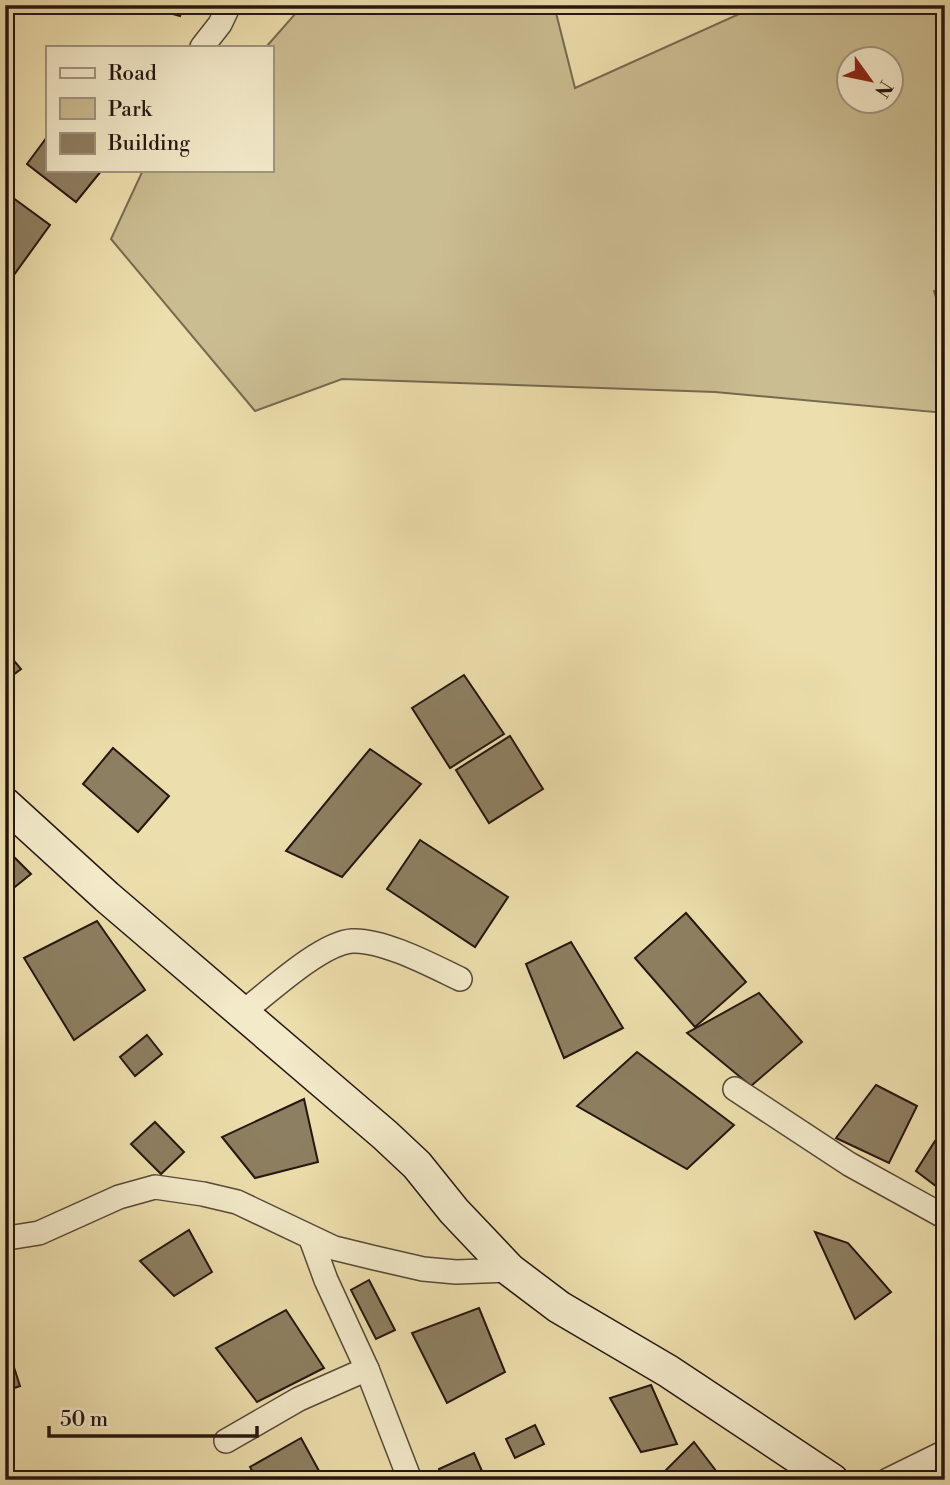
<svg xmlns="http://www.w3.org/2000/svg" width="950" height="1485" viewBox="0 0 950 1485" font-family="'Libre Bodoni',serif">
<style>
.green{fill:#cbbd92;stroke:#786a50;stroke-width:2;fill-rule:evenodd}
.building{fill:#8d7f61;stroke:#26160f;stroke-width:2}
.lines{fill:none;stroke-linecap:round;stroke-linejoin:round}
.street-casing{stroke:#584836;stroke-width:26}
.secondary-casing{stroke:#26160f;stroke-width:35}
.street{stroke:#f3eaca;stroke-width:23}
.secondary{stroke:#f3eaca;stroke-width:32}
</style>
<rect width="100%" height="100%" fill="#eddfad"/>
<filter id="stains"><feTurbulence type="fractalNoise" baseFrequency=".00286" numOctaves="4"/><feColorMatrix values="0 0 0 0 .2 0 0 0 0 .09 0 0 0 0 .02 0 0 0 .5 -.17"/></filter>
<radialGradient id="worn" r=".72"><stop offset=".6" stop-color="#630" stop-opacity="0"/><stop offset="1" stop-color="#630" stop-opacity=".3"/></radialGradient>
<path class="green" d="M303,5H554L575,88L759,5H945V23L942,27L945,29V287L934,291L945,325V413L715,392L342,379L255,411L111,239L143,170H271V47H266ZM848,60H890V102H848Z"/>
<g class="building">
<path d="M141,5H184L180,16Z"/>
<path d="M580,5H669V9L580,12Z"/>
<path d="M47,137V170H102L76,202L27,164Z"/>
<path d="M5,192L50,225L11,279L5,274Z"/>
<path d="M5,650L21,669L5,681Z"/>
<path d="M464,675L504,734L450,768L412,708Z"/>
<path d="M510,736L543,789L489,823L456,770Z"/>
<path d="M113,748L169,796L138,832L83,784Z"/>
<path d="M370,749L421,784L342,877L286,851Z"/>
<path d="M420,840L508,897L475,947L387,889Z"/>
<path d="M5,848L31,874L5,895Z"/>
<path d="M686,913L746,982L695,1027L635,958Z"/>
<path d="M97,921L145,990L74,1040L24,958Z"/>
<path d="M571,942L623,1028L564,1058L526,964Z"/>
<path d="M759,993L802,1042L751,1086L687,1033Z"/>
<path d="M147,1035L162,1054L135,1076L120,1057Z"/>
<path d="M637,1052L734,1125L687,1169L577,1106Z"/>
<path d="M876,1085L917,1106L889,1163L836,1138Z"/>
<path d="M304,1099L318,1162L255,1178L222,1137Z"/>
<path d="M155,1122L184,1152L161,1174L131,1144Z"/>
<path d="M935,1141L945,1148V1193L916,1171Z"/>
<path d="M189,1230L212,1272L174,1296L140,1261Z"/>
<path d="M815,1232L848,1243L891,1292L855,1319Z"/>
<path d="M369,1280L395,1330L376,1339L351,1290Z"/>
<path d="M479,1308L505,1372L447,1403L412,1333Z"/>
<path d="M286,1310L324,1368L257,1402L216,1348Z"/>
<path d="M5,1339L20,1386L5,1391Z"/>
<path d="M651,1385L677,1444L641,1452L610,1398Z"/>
<path d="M535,1425L544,1444L515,1458L506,1439Z"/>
<path d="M301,1438L324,1480H257L250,1467Z"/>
<path d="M694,1442L723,1480H669L663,1473Z"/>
<path d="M474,1453L486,1480H444L439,1469Z"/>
</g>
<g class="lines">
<g class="street-casing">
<g id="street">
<path d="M202,47L220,24L229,5"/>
<path d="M243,1012C268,993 321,943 352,941C382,939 433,966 460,979"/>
<path d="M735,1089L849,1164L945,1217"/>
<path d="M5,1235L14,1237L39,1233L119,1197L155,1187L203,1194L237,1202L334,1248L375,1258L423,1269L456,1272L510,1270"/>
<path d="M311,1239L326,1280L367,1369L410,1480"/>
<path d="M226,1441L299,1399L367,1369"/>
<path d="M888,1480L945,1452"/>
</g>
</g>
<g class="secondary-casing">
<path id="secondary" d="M5,804L107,897L385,1135L417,1165L454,1211L510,1270L559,1307L668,1371L832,1480"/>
</g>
<use href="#street" class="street"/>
<use href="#secondary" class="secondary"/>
</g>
<rect width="950" height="1485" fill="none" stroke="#eddfad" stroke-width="28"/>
<rect x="7" y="7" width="936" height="1471" fill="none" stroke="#26160f" stroke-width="3.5"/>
<rect x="14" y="14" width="922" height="1457" fill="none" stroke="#26160f" stroke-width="2"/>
<rect x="46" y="46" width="228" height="126" fill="#f3eaca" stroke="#a1957f" stroke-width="2"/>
<rect x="60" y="68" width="35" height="10" fill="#f3eaca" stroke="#a1957f" stroke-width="2"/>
<text x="108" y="80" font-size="21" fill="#26160f">Road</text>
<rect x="60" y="98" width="35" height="21" fill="#cbbd92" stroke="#a1957f" stroke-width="2"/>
<text x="108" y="116" font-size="21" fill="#26160f">Park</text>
<rect x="60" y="133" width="35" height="21" fill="#8d7f61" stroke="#a1957f" stroke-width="2"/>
<text x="108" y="150" font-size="21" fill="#26160f">Building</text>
<g transform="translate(870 80) rotate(123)"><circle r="33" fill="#f3eaca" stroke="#a1957f" stroke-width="2"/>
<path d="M0-5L12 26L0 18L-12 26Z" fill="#8f2418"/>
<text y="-10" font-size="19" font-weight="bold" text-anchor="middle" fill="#26160f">N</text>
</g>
<path d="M49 1426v10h208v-10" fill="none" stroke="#26160f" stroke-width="3.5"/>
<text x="60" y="1426" font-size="21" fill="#26160f" stroke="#f3eaca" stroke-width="5" paint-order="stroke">50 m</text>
<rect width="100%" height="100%" filter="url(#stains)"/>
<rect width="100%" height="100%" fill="url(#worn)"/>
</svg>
